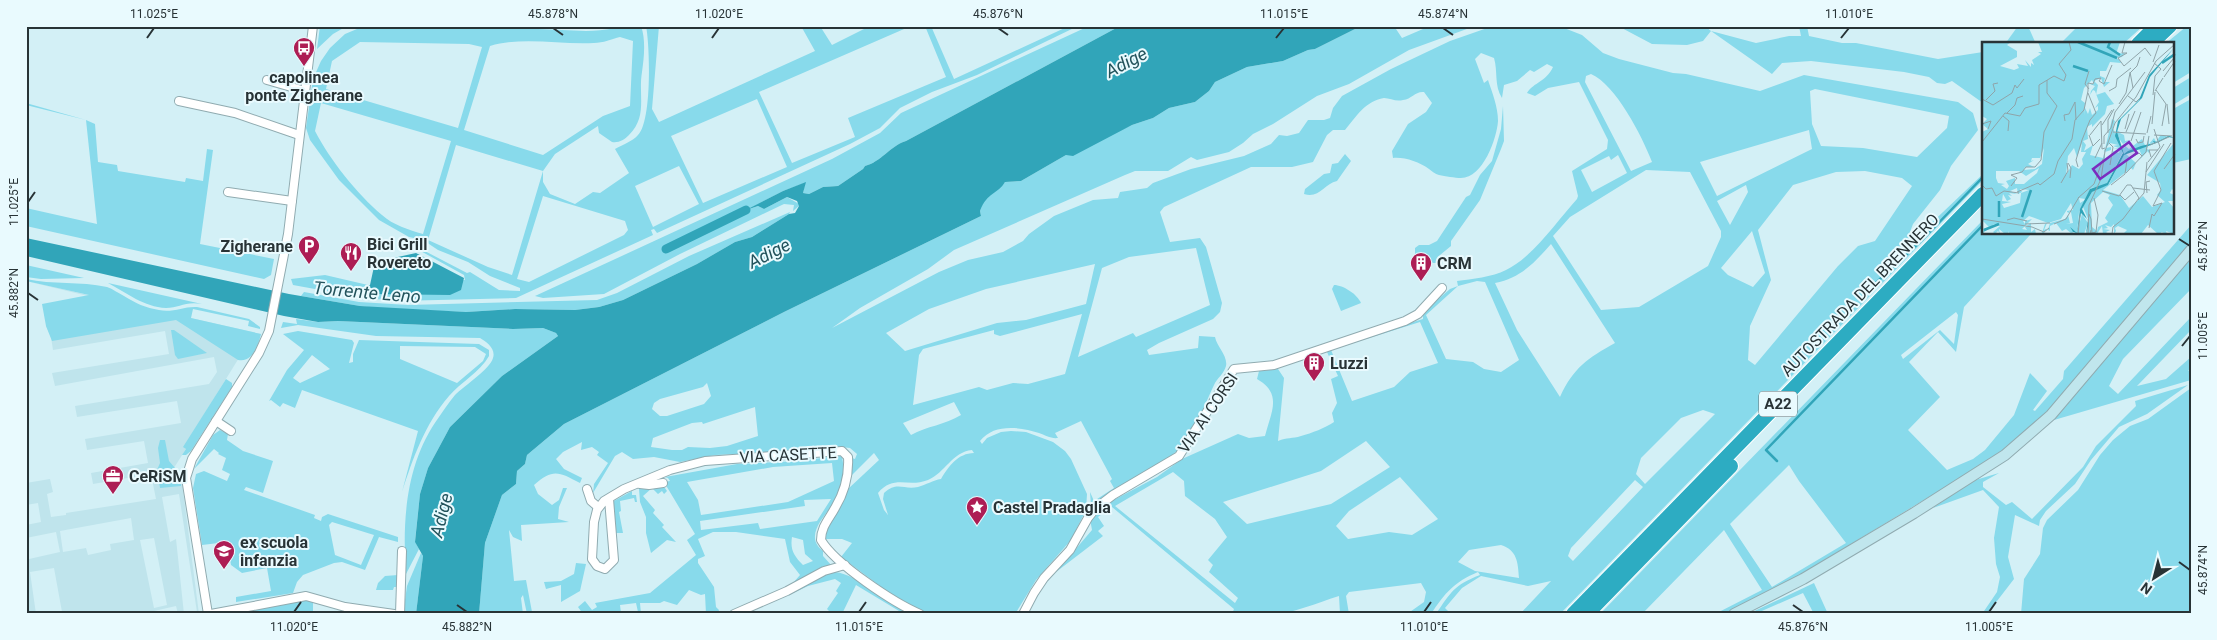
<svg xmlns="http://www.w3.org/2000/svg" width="2217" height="640" viewBox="0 0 2217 640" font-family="Roboto,sans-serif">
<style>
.built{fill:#bfe4ec;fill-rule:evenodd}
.green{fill:#88daeb;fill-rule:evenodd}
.water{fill:#31a5b9}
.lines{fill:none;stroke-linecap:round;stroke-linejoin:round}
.stream{stroke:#31a5b9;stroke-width:2.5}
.canal{stroke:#31a5b9;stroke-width:9}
.street-casing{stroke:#90abb0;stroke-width:10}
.secondary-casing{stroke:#90abb0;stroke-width:12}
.highway-casing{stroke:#fff;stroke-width:16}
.street{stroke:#fff;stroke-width:8}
.secondary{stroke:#c0e6ed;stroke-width:10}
.highway{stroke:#2dacc2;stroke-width:14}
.ticks{fill:none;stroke:#283336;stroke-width:2}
.labels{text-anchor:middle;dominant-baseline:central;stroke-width:4;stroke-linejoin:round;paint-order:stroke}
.shield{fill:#e9fafe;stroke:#626f72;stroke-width:1}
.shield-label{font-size:15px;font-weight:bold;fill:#283336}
.poi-label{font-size:16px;font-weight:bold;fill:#283336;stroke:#e9fafe;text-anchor:start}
.street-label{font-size:16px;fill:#283336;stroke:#e9fafe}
.water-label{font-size:18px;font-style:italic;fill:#23535c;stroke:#e9fafe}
.inset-river{fill:none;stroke:#31a5b9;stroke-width:2.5}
.inset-road{fill:none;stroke:#8fa4a9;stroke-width:1}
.view{fill:#7b2cbf;fill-opacity:0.15;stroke:#7b2cbf;stroke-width:2.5}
.inset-edge{fill:none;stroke:#283336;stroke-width:2.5}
.neatline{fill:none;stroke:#283336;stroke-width:2}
.ticks-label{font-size:12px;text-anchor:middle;fill:#283336}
</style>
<rect width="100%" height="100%" fill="#d3f0f6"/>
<path class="built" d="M26,281L261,334L258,345L250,357L242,353L184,447L186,449L170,474L181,475L199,614H192L197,612L179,494L162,497L170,542L176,539L184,614H178L176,606L154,611L155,614H54L62,612L54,568L30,572L36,614H26V545L29,559L60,552L56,532L26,538V525L41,522L38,503L26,505V483L50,479L53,492L47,494L51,517L66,515V513L156,499L151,474L93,484L91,473L148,463L144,441L87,450L85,439L181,423L177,401L77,417L75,406L209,384L217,372L214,357L55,386L52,373L169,354L165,331L53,350L51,337L46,326L88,296ZM131,518L134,540L110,544L111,550L88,555L86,548L63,552L60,531ZM154,538L167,605L154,608L140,540Z"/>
<g class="green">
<path d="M320,26H347L333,34L317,49Z"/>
<path d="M377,26H465L586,31C605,31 622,26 641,26C646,40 644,58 642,72C638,95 648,116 629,135C624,140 619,143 612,142L599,133L598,126L555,154L543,171V182L550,194L575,204L593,192L600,193L629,173L615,149C622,145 633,141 638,135C652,121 650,46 646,26H659L652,109L659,122L815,51L801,26H820L832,45L870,26H911L759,92L792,163L855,137L848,118L946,77L925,26H931L954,79L1069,26H1078L977,75L932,92L900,108L880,128L850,144L657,233L654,229L651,230L653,235L516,298L397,301L364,298L293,285L291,279L325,275L368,285V288L465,280L464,275L417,249L419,248L467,273L470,272L499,290L520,291V288L490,276L468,262L438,250L423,240L409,237L379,220L339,180L310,140L306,128L313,79L321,61L330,48L345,34L357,29ZM620,37L633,41L630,106L603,116L543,155L464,130L490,46C524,36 560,45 594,43C603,43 612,39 620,37ZM360,42L469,44L482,47L458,128L326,89L332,61ZM757,99L787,167L703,203L671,136ZM321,103L451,141L423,234C409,230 393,225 382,215C357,194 330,160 315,131ZM456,145L543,171L512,275L488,267L428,240ZM679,166L699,204L653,227L635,186ZM543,196L625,221L628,230L624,235L529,282L517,279Z"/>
<path d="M1089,26H1120L906,141C890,146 881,162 865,166L863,169L838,186L823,187L809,194L803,193L805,183L783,191L749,209L758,206L764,209L787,197L799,204V206L793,211L794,205L784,204L680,254L604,294L543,298L535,296L832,159L880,133L901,113Z"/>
<path d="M1361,26H1394L1402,38L1430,26H1475L1409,50L1349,84L1317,96L1273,124L1253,134L1243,143L1229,152L1197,160L1191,157L1168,171H1135L1125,175L954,250L928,269L860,308L832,328L939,272L968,260L1003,252L1023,241L1029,234L1054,216L1093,200L1118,198L1120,192L1147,188L1153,183L1191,169L1244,156L1271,144L1279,135L1287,136L1299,133L1308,120H1324L1330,118L1333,108L1342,96L1391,69L1450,41L1493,26H1559L1582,35L1603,53L1619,59L1673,73L1686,74L1760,91L1804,75L1958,102L1973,113L1978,130L1951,166L1940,190L1913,224L1910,232L1911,237L1914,238L1922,232L1983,174V180L1560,614H1520L1551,581L1528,586L1481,576L1462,588L1445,608L1451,614H1436C1451,592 1454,585 1480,575L1478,572C1454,582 1445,593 1431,614H1407L1424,602L1426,592L1421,583L1349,592L1346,596L1349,614H1340L1339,596C1310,605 1273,623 1243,612L1241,614H1232L1234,609L1112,507L1098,517L1104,526L1098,531L1103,536L1056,572L1092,530L1090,519L1108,503L1157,477L1182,459L1238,434L1249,438L1265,436C1271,412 1283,394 1257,379L1259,371L1278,369L1284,378L1278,441C1287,437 1292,439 1301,436C1312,433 1325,428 1334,422L1332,413L1337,403L1331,379L1338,376L1327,352L1330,348L1423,319V312L1450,289L1458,286L1457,281C1472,279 1492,277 1506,270C1532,258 1557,221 1577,199L1578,196L1572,171L1607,149L1608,140L1579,82L1548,88L1535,96L1527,93C1534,82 1546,82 1553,67L1547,64L1534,72L1530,70L1517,81L1504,85L1502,98C1494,86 1498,71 1494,58L1481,53L1475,59L1484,83L1488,80C1492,92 1498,107 1498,121C1497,138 1483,178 1461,178C1455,178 1445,176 1439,175C1435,174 1432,171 1429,169C1419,162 1405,157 1393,158L1392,151L1408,124L1426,112L1432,103L1424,92C1415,91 1412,99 1403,100C1396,102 1390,98 1384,98C1365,101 1356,117 1345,130H1333L1327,135L1313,162L1292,167H1251L1164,207L1160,212L1170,242L1200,238L1206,247L1222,303L1220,312L1213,319L1159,343L1147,350L1149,355L1198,348L1199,336L1215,337C1217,347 1228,356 1226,366C1224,374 1217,378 1214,385C1205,404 1197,426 1184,443C1169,462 1145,473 1124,485C1113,491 1103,500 1091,505L1090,492L1094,501L1114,488L1110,481L1112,479L1081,421L1055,433L1058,438C1051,439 1045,435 1039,433C1020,427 994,423 980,441L982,444L987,438L1001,432L1011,431L1026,432L1053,442L1065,451L1071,459L1087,494L1086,510L1071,540L1036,580L1015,614H927L888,592L841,557L852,543L842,539H825L826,528L843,502L848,489L879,460L874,453L850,477L852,458L855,459L857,454L850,448L832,446L820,449L782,452L715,455L680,462L654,457L633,459L622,452L615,456L593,493L594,484L608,463L597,455L599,452L592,447L581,450L582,442L563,452L556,459L564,469L582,478L580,483C559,472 553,468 534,485L538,494L552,505L559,500L563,488H567L559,507L558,519L569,522L521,525L522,541L513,537L509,530L514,581L526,580L532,612H536V614H527L523,595L521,598L523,614H479L485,543L502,495L516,484L517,471L525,464L527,455L564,424L784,312L981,216L980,211L983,201L1005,182L1021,181L1066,155L1132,125L1153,118L1169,108L1195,102L1209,91L1215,82L1247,67L1283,61L1308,50L1315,49ZM1591,74C1616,85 1642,136 1652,162L1631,171L1585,82L1586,76ZM1815,89L1949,116L1947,128L1917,157L1863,148L1821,146L1812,124L1810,91ZM1809,130L1812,149L1717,196L1700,162ZM1618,155L1627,173L1592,192L1581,170L1609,156L1611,160ZM1646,170L1690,172L1721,231V237L1708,266L1639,307L1601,310L1553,236L1570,217ZM1865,171L1902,178L1912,186L1875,241L1858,246L1838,266L1755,365L1748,360L1750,326L1771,280L1758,230L1793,185L1836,172ZM1746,185L1748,192L1730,225L1717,201ZM1752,231L1765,273L1753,287L1728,275L1721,268ZM1551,244L1615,343C1588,358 1573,368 1560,397L1517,330L1495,283C1521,278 1534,263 1551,244ZM1196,248L1210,305L1136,337L1133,333L1078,357L1102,268L1129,257ZM1095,264L1086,304L1026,320L997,323L905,351L886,333L929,309L986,289ZM1477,281L1485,282L1519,360L1501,372L1484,369L1473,362L1446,359L1426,315L1458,286ZM1082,314L1065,374L1028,384L1013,383L987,390L979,387L913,405L919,355L923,349L994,330V334L1000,336ZM1420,322L1438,363L1410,372L1394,387L1352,401L1331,350ZM707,383L711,396L704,404L667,416H660L652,409L654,403L660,399L703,387ZM954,402L961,415C945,425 927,426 911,435L903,423ZM755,407L758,436L727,446L710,448L688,447L682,450H672L651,447L653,438L692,423L702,422L703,424ZM1703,410L1715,414L1645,484L1636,474L1641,458L1681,418ZM1366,441L1390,467L1331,504L1247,524L1223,502L1321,471ZM972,450L974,453C958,453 948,467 941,479C933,480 926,485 918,487C903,490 897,481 884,493L883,499L888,515L884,510L878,493C894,474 908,488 928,480C945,473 952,452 972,450ZM1173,472L1184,481L1185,496L1215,519L1227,537L1208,560L1213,565L1209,572L1238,598L1235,603L1115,506ZM1400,477L1438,519L1412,535L1389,532L1348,539L1336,526L1349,511ZM1635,480L1643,487L1573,561L1568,556L1571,548ZM1501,545C1517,550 1518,562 1519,578L1475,571L1458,562L1469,550Z"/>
<path d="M1618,26H1705L1711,31L1756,43L1789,36H1801L1799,26H1807L1809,36L1842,43H1856L1938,59L1983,52V58L1981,59L1983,72V103L1952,81L1945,84L1937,83L1929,77L1904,72L1811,61L1782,63L1772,74L1711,31L1703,41L1687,45L1652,44Z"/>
<path d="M2018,26H2028L2036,44H2005Z"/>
<path d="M2078,26H2143L2123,44H2060Z"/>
<path d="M2187,26H2191V72L2173,83V44H2165Z"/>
<path d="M2191,77V94L2173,105V88Z"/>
<path d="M2191,99V159L2173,163V109Z"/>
<path d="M26,103L86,120L95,124L98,162L117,165L118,171L185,182L186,178L203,181L207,149L213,150L200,244L274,259L271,275L264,279L26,226V208L97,224L86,120L26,105Z"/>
<path d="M1503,106L1504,141L1501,149L1480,200L1451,241V246L1440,255L1437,263H1433L1427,259L1420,262L1415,256V248L1419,245H1429L1437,241L1466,197L1470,195L1480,175L1492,161L1501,129Z"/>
<path d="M1345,154L1351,161L1337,181C1324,184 1319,199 1304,194L1305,189L1324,174L1330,173L1332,164L1338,163Z"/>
<path d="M790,212L789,214L752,237L735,242L697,264L623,300L599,307L575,310L515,309L466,312L387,309L360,306L301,296L304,292L359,302L408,305L597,300L617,293L689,256Z"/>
<path d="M1983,220V234H2031L1964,307L1956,352L1938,332L1909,362L1940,397L1908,430L1947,470L1973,459L1985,450L2014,415L2030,373L2047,391L2033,410L2035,411L2063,379L2064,371L2191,225V242L2044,416L2002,452L1977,468L1773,591L1727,614H1715L1762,590L1724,530L1642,614H1600ZM1956,312L1958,315L1954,344L1940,330L1903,359L1901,355ZM1789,465L1799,481L1846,543L1772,587L1730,524Z"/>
<path d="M2191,255V289L2123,359L2109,386L2118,394L2191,317V330L2137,386L2166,379L2191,357V368L2188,371H2191V380L2054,420Z"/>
<path d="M26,265L84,278L41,279L26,277Z"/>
<path d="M26,279C53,285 80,281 107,287C113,289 118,293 124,296C135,303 146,308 159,310C173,313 184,306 197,307L249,319L260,327V329L248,326L249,321L193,309L191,318L261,334C258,345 253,363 238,360L176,320L52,341L46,326L42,304L89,295L26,281Z"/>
<path d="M108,283L202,304C185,301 179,308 166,308C144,307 127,293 108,283Z"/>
<path d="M1334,285C1343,285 1357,294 1361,303L1341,311L1332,289Z"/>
<path d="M296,319L318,322L338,321L513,329L543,328L556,333L558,336L502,376L450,427L428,468L420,494L415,541L419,549L406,574C402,520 406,462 439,417C444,410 449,402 455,395C464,386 490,369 493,358C496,349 487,342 480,338L376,336L298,325L281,328L283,322L297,324Z"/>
<path d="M171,330H174L207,353L178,359L175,355Z"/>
<path d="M298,331L352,340L354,343L349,363L353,362V354L359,340L479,344L489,350V356C480,372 461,382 449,396C425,424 413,458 402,492L418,431L302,390L295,408L283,403L280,407L271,400L269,401L287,370L304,350L283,334ZM400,346L475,347L486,354L483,361L457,383L400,359ZM312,355L330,369L300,383L293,378Z"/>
<path d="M226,379L232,383V387L191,451L186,455H182L186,449L183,447Z"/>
<path d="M2188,385L2147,414L2119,427L2091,460L2075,484L2046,511L2040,520L2039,526L2015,515L2008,557L2014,579L1987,614H1982L1997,592L2000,577L1996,564L1994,538L1999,507L1983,490L1933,508L1972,481L1999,473L1983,482V487L2006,505L2012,502L2032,519L2083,467L2096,446L2136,406L2135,401Z"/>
<path d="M2191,388V614H2021L2024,579L2040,554L2043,528L2047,520L2078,490L2100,455L2113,440L2130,426L2148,419Z"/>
<path d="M220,430L228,434L227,440L243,451L273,461L263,493L246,487L244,490L315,515L314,518L321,521L322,517L328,514L398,537V542L379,537L365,570L342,562L334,563L303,575L297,582L293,593L236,602V597L271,591L267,568L242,573L231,565L227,542L202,545L193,488L196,474L204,471L227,481L230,474L222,470L226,458L218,454L219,453L214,449L194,469L213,435ZM332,522L374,535L361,565L335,555L329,525Z"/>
<path d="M160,440H165L169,461L181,475V486L160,488L157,470L160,463L158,448Z"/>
<path d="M836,454L842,457C846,474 840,493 831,507C825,515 814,527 815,538C815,543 819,548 823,551V556L832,566L793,583L800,575L790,562L785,539L736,532H713L698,539L705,556L698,559V563L714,587L716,607L719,610L718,614H706L705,594L701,595L689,590L677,605L664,601L660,603H640L641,614H635L638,612L636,603L620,605L621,613L618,614H583L578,607L585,601L592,610L597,607L595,603L650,593L696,555L687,540L695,534L664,482L670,481L668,478L665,477L737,464L799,461L829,457ZM832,463L834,481L788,502L701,515L698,500L687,482L773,467ZM831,499L817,521L760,529L758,523L701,530L700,521L805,506L804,500ZM792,537L803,540L805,554L813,561L803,565C794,556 790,550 792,537Z"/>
<path d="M662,484L667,491L664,494L662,491L658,494L652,488L643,496L655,510L653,513L664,525L662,527L676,542L667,540L651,553L646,533V517L640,502L639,489Z"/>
<path d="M632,491V495H636L637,502H635L634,498L620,501L621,511L619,512L623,533H615L612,502Z"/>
<path d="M421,553L423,556L416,614H403L407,586Z"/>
<path d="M576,563L586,564L580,591L561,602V585L546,589L544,582L561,581L574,574Z"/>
<path d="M835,572C859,575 888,602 910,614H904L856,585L842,614H827L829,611L827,609L838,593L836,591L841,583L835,579L808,586L787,596L816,578Z"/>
<path d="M398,575V587H394L393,590H376L378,583L385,576Z"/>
<path d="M1814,583L1828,614H1814L1803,593L1755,614H1748Z"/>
<path d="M302,600L313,601V614H231Z"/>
</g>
<g class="water">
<path d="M1120,26H1361L1315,49L1308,50L1283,61L1247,67L1215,82L1209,91L1195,102L1169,108L1153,118L1132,125L1073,156L1066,155L1021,181L1005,182C998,194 987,192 980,211L981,216L784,312L564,424L527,455L525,464L517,471L516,484L502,495L485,543L479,614H416L423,556L415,542L420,494L428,468L450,427L502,376L558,336L556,333L543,328L513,329L338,321L318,322L284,316L26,256V238L289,294L360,306L466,312L515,309L575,310L599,307L623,300L697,264L735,242L752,237L789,214L795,213L799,206L797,201L787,197L764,209L758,206L746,210L783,191L806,182L803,193L809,194L823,187L838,186L863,169L865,166C881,162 890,146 906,141Z"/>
<path d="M416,253L464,278L461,290L450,295L374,294L368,290V285H370L375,262Z"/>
</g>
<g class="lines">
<g class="stream">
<path d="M1864,294L1923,239L1983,177"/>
<path d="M1777,461L1766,450L1983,225"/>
</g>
<path class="canal" d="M666,249L746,210"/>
<g class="street-casing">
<g id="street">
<path d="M267,80L305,91"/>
<path d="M179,101L235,113L299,135"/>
<path d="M228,192L292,201"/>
<path d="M216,421L231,431"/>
<path d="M640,484L649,485L663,483"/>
<path d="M587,489L591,501L598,507"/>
<path d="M609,499L614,560L605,569L597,566L592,559L594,522L597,510L604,501L624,489L670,470L705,461L842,451L848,457C849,474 844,493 835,508C829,519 821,527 821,540C835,564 894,603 920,614"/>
<path d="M208,614L186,478L192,459L259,353L269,331L288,234L313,26"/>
<path d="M211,614L306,596L345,607L394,614"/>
<path d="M400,614L402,551"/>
<path d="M734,614L787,591L824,571L845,565"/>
<path d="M1023,614L1034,593L1044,578L1070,550L1088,518L1096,508L1113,495L1179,456L1234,369L1274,365L1405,321L1418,314L1442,288"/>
</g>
</g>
<g class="secondary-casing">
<path id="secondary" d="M1734,614L1803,579L1914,513L2005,455L2051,415L2191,250"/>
</g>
<g class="highway-casing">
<g id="highway">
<path d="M2138,44L2156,26"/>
<path d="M2151,44L2170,26"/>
<path d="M1573,614L1983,194"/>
<path d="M1587,614L1731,466"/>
</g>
</g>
<use href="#street" class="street"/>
<use href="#secondary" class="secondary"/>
<use href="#highway" class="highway"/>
</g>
<path class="ticks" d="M553,28L563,35M998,28L1008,35M1443,28L1453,35M147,38L154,28M712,38L719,28M1276,38L1284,28M1841,38L1849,28M28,202L35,192M2179,239L2190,246M28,293L38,300M2182,346L2190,336M2179,562L2190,570M457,605L467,612M1793,605L1803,612M294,612L301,602M859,612L866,602M1424,612L1431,602M1989,612L1996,602"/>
<defs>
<g id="bus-pin" transform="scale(1.125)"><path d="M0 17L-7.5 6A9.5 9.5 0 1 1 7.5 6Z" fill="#ad1d54" stroke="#e9fafe"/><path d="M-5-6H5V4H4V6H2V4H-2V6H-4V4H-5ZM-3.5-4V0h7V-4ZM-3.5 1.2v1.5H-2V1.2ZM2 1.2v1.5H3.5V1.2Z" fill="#fff"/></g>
<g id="parking-pin" transform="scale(1.125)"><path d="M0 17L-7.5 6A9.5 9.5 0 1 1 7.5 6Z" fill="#ad1d54" stroke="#e9fafe"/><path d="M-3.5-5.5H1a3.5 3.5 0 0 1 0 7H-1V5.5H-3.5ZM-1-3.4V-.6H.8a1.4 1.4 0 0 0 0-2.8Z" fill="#fff"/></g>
<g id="restaurant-pin" transform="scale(1.125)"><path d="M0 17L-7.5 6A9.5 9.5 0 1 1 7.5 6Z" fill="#ad1d54" stroke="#e9fafe"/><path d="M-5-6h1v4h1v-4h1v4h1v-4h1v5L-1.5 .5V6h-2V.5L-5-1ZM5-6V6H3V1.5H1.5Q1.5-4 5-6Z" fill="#fff"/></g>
<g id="building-pin" transform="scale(1.125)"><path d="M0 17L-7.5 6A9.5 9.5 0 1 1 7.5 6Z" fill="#ad1d54" stroke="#e9fafe"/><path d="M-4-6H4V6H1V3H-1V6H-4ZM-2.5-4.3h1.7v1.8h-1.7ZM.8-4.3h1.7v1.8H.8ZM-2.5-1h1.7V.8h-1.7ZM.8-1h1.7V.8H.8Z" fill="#fff"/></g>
<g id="office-pin" transform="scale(1.125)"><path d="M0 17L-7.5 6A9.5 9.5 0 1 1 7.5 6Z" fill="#ad1d54" stroke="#e9fafe"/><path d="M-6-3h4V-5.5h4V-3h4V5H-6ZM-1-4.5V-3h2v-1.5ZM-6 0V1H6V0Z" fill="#fff"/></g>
<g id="sight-pin" transform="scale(1.125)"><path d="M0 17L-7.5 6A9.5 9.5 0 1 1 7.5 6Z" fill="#ad1d54" stroke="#e9fafe"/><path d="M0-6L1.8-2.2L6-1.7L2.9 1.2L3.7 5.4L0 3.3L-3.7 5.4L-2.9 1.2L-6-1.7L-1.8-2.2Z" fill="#fff"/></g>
<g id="school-pin" transform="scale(1.125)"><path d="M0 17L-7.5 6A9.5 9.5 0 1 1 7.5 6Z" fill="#ad1d54" stroke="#e9fafe"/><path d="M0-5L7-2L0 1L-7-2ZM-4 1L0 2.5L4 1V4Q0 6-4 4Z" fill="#fff"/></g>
</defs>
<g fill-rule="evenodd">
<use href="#bus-pin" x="304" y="48"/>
<use href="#parking-pin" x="309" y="246"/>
<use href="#restaurant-pin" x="351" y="253"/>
<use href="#building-pin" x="1421" y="263"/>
<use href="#building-pin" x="1314" y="363"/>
<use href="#office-pin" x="113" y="476"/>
<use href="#sight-pin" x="977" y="507"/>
<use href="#school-pin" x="224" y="551"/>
</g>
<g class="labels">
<rect class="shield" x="1759" y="391.5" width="38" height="25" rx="4"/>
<g class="shield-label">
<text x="1778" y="404">A22</text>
</g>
<g class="poi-label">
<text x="304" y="77" text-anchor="middle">capolinea<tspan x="304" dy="18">ponte Zigherane</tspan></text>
<text x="367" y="244">Bici Grill<tspan x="367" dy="18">Rovereto</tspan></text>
<text x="293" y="246" text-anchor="end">Zigherane</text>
<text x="1437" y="263">CRM</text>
<text x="1330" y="363">Luzzi</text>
<text x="129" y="476">CeRiSM</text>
<text x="993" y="507">Castel Pradaglia</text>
<text x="240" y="542">ex scuola<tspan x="240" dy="18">infanzia</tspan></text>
</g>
<g class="street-label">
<text transform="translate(1860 295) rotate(-46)">AUTOSTRADA DEL BRENNERO</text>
<text transform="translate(1208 413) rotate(-56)">VIA AI CORSI</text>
<text transform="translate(788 455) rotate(-3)">VIA CASETTE</text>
</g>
<g class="water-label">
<text transform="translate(1126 62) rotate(-28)">Adige</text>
<text transform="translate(769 253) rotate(-27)">Adige</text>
<text transform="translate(367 292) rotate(5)">Torrente Leno</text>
<text transform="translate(441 515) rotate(-76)">Adige</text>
</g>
</g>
<g transform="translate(1982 42)">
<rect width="192" height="192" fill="#d3f0f6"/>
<path d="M0,0H29L25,3L35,9V15L18,24L32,28L37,26L35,22L46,24L43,18L49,25V21L52,23L50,18L59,12L56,10H60L56,0H138L134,12L143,11L140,15L133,16L137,17L139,21L128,20L124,29H118V34L123,36L122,40H128L122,45L119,36L112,39L116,43L114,53L123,50L132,62L125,64L123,72L110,85V82L105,85L106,97L101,99L104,103L102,109L111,103L108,113L121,116L130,77L133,79L130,89L131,86L141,110L124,143L109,146L103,157L97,156L98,161L103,158L97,170L95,191L100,172L106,181L102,192H94L91,190L90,192L84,187L80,189L74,181L68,184V189L66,188L68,181L83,177L86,173L88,181L84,182L91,181L89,170L88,169L87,171L85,170V169L91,168L89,161L79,177L66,181L47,174L41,179L43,182V179L50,177L40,187L45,188L43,185L49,181V190L53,187L54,192L60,191L63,182L65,181L62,188L64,187L65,188L61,190L65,192H27L26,189V192H23L17,187L18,192L16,189L13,192L11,190L18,184L12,182L0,192L1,187L7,185L0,178V90L6,87L0,82L5,77L0,74ZM110,38L112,42H108L113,44L109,49L108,53L111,48L113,49L117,60L113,66L116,64V68L110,73L108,66L106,72L103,66L102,73L103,61L99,58L102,46ZM100,101L99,110H104L100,117L101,122L97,127L90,123L84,133L86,114L92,106L95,115ZM128,101L136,103L131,104L137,106H131L138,107L137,111L131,109L130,116L127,114L123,119V110L129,108V105L124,106L122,116V108ZM62,106L60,122L53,127L42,128L43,125H52L46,122L52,118L49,119L50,116H58ZM57,126L55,131L42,142H33V136L24,139L27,144L25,147L19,143L23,142L16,141L14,136V129H37L44,134ZM35,146L36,152L40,150L38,147L47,148L39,151L38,161L22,166L20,162L29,160L20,159L21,152L25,159L29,157L26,153L30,154L27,151L35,152L28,149ZM135,89H138L136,90L142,93L143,99L148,98L141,102L147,107L160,97L163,103H165L167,93V102L172,96L174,100L178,94H185L176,100H174L166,102L165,107L168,108L167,111L165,109V110L157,118L160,114L157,107H154L156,111L154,112L155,109L147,110L152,107L147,109L144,112L154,121L151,128L149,126L121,148L138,153L147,166L161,154L170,165L183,160L175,153L179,148L178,141L165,133L192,101V149L190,147L188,151L192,153V159H186L192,166V192L184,189L185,192L179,190L180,192H176L166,183L159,192H141L145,188L136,184L133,186L134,189L132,192V182L129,185L123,183L126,186L121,187L128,188L124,190L127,192H121L120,184L115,192H104L107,179L101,165L110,150L127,142L142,112L140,105L142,106L143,105L136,95L139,93L135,95ZM121,150L128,153L126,156L131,163L123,176L126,180L116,185L115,189L110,185L109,161Z" fill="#88daeb" fill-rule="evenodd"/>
<path d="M192,6L168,35L160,56L139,77L135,90L142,112L146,109L159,104L172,101L171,99L175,100L186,94H188L192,96L186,95L177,100L142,113L126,143L110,150L100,167L107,181L104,192L106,178L99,171L95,192L93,190H91L90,188L88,185L95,191L98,167L108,147L125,141L141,111L133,94L136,79L157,58L167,33Z" fill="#31a5b9"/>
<path class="inset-river" d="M96,0L135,16M128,0L126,5L138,13M180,21L193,12M91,24L106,29M17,175V159M40,175L49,148M2,188L17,182"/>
<path class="inset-road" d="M143,0L140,11H145L136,16L142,24L163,6L169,14M171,20L177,3M181,29L192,16M148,30L151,46M182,35L193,19M107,47L103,42L107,29M174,48L184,62M106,49V41L111,42L113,37L119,36L117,39L122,42L130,23M127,49L134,45L135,37L149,26M173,49L181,36M171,53L173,34L179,27L172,21M146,54L154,60L158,56M0,57L11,63L30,51L33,43L35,46L42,37M4,58L13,49L11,42L16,41M137,62L144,51L148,31L155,24L158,15M185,62L187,82M25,71L33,63L35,56L41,54M21,74L27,79L26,89M83,79L82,73L87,72L93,60L94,78M0,82L9,79L6,87M170,82L173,50M120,83L130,68M180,84L184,62M129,86L133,70L163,30M143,87L147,72M172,87L178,105M131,90L164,92M144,90L153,69M126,91V78L132,67M165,91L169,74M107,93L111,104L118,97M108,93L119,79L120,107L123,106M172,93L190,94M154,97L156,101L161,100L162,94M149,99L159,70M0,100L23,71L38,74L43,66L57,62V43L72,34L82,39L84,33L77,22L89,8L87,0M127,101L131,105L128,123M122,102V94L129,86M168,103L187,95M164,110L167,94M169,115L167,108H176M113,116L120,101M166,120L178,105M86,121L89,126L88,136M96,125L94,118L100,98L108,78L114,71L106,51M182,127L193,112M164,130L182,102M144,131L164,110M143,132L145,118L157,111L160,114M79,141L86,129L85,121M0,143L4,147L10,146L14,154L22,149L37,151M129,143L143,132M145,143H149L157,156M29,144L35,136L29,133L40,130L44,125H53L59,118L62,90L75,64L65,51V38M151,146L168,148M120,149L137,154L145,143M35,150L56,141L58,143L72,132L76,119L90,97L93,78L102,68L106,49M165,151L164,140L168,139M138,153L143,158L152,150M96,156L112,142L121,117M156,158L162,151L165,120M107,172L109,177L110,191L108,192L109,188M0,177L50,185M25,178L32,176L45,179M43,182L68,181M72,182L84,177L97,155M50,185L62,190L67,186M167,186L170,172L172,174L180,161L171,164L179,148L172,129L189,101M110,191L114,190L116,173L112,156M96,192L98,173M106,192L107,163L119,137L123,109L133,81L154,55L174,19L193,2M130,192L131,185L141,177L157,156"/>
<path class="view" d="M147,100L155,111L118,137L111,127Z"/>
<rect width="192" height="192" class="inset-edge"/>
</g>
<rect width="2217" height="640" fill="none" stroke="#e9fafe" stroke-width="55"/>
<g transform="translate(2154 578) rotate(216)" stroke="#e9fafe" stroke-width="4" paint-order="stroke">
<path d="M0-4L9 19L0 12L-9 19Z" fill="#283336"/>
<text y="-8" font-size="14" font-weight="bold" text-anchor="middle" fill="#283336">N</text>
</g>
<rect x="28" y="28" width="2162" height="584" class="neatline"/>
<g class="ticks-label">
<text x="154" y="18">11.025°E</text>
<text x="553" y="18">45.878°N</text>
<text x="719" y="18">11.020°E</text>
<text x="998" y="18">45.876°N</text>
<text x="1284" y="18">11.015°E</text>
<text x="1443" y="18">45.874°N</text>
<text x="1849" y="18">11.010°E</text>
<text transform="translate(14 202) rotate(-90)" y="4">11.025°E</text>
<text transform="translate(2203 246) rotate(-90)" y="4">45.872°N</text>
<text transform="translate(14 293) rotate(-90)" y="4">45.882°N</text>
<text transform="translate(2203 336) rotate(-90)" y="4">11.005°E</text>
<text transform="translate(2203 570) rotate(-90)" y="4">45.874°N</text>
<text x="294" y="631">11.020°E</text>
<text x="467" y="631">45.882°N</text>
<text x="859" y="631">11.015°E</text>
<text x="1424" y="631">11.010°E</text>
<text x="1803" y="631">45.876°N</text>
<text x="1989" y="631">11.005°E</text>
</g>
</svg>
